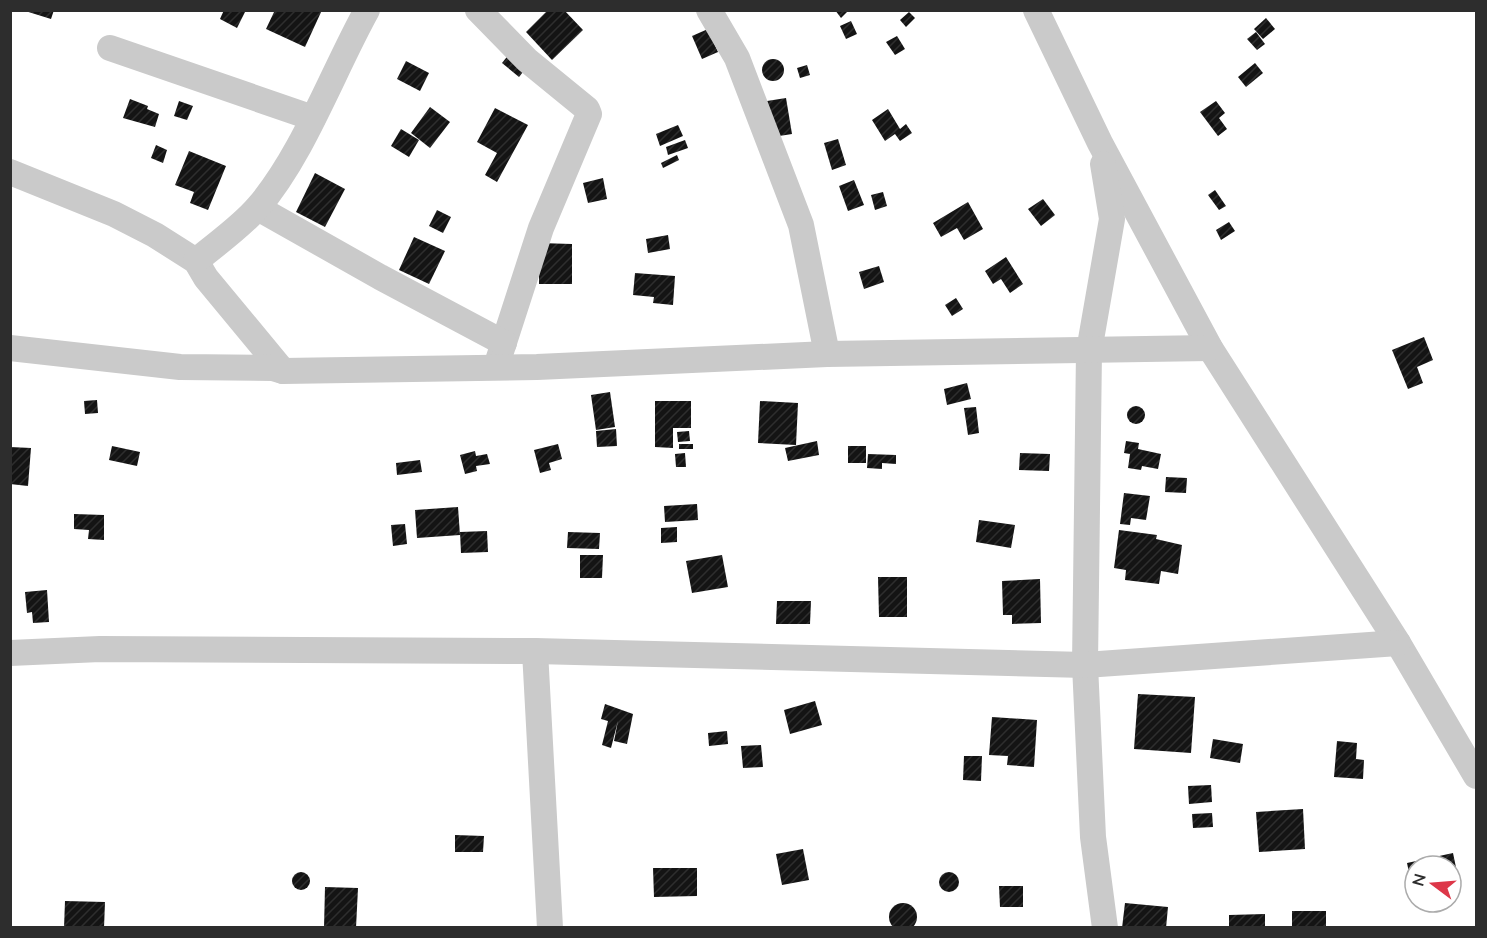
<svg xmlns="http://www.w3.org/2000/svg" width="1487" height="938" viewBox="0 0 1487 938" font-family="Mulish,sans-serif">
<style>
.building{fill:url(#building-hatch)}
.lines{fill:none;stroke-linecap:round;stroke-linejoin:round}
.minor{stroke:#cacaca;stroke-width:26}
</style>
<defs>
<pattern id="building-hatch" width="6" height="6" patternUnits="userSpaceOnUse" patternTransform="scale(1.5)"><rect width="6" height="6" fill="#141414"/><path d="M-1 1l2-2M0 6l6-6M5 7l2-2" fill="none" stroke="#2e2e2e"/></pattern>
</defs>
<rect width="100%" height="100%" fill="#fff"/>
<g class="building">
<path d="M22,10H54L51,19Z"/>
<path d="M224,10H246L237,28L220,19Z"/>
<path d="M275,10H322L305,47L266,29Z"/>
<path d="M548,10H564L583,30L552,60L526,32Z"/>
<path d="M835,10H849L841,18Z"/>
<path d="M909,12L915,18L906,27L900,20Z"/>
<path d="M1266,18L1275,29L1263,39L1254,29Z"/>
<path d="M851,21L857,34L846,39L840,26Z"/>
<path d="M708,29L718,52L702,59L692,36Z"/>
<path d="M1256,32L1265,44L1257,50L1247,39Z"/>
<path d="M897,36L905,49L895,55L886,42Z"/>
<path d="M510,53L527,67L519,77L502,63Z"/>
<circle cx="773" cy="70" r="11"/>
<path d="M406,61L429,73L420,91L397,79Z"/>
<path d="M1255,63L1263,73L1246,87L1238,77Z"/>
<path d="M807,65L810,75L800,78L797,68Z"/>
<path d="M786,98L792,134L773,137L767,101Z"/>
<path d="M130,99L148,106L147,109L159,114L155,127L123,118Z"/>
<path d="M179,101L193,106L187,120L174,116Z"/>
<path d="M1216,101L1225,113L1219,118L1227,129L1218,136L1200,112Z"/>
<path d="M430,107L450,122L430,148L411,133Z"/>
<path d="M495,108L528,125L497,182L485,175L497,153L477,142Z"/>
<path d="M888,109L900,129L906,124L912,133L900,141L895,134L885,141L872,120Z"/>
<path d="M678,125L683,136L660,146L656,134Z"/>
<path d="M401,129L419,140L409,157L391,146Z"/>
<path d="M838,139L846,165L832,170L824,143Z"/>
<path d="M685,140L688,148L668,155L666,147Z"/>
<path d="M156,145L167,150L163,163L151,158Z"/>
<path d="M189,151L226,166L208,210L190,203L194,192L175,185Z"/>
<path d="M677,155L679,160L663,168L661,163Z"/>
<path d="M315,173L345,189L325,227L296,212Z"/>
<path d="M603,178L607,199L588,203L583,183Z"/>
<path d="M854,180L864,205L848,211L839,186Z"/>
<path d="M1215,190L1226,206L1219,210L1208,195Z"/>
<path d="M883,192L887,206L875,210L871,195Z"/>
<path d="M1043,199L1055,215L1041,226L1028,209Z"/>
<path d="M968,202L983,229L964,240L957,228L941,237L933,223Z"/>
<path d="M437,210L451,217L443,233L429,226Z"/>
<path d="M1229,222L1235,231L1221,240L1216,230Z"/>
<path d="M668,235L670,249L648,253L646,239Z"/>
<path d="M414,237L445,251L429,284L399,270Z"/>
<path d="M539,243L572,244V284H539Z"/>
<path d="M1006,257L1023,284L1010,293L1001,279L993,284L985,271Z"/>
<path d="M879,266L884,282L864,289L859,272Z"/>
<path d="M635,273L675,276L673,305L653,303L654,297L633,295Z"/>
<path d="M956,298L963,309L952,316L945,305Z"/>
<path d="M1424,337L1433,360L1417,367L1423,383L1408,389L1392,350Z"/>
<path d="M967,383L971,399L947,405L944,389Z"/>
<path d="M610,392L615,427L596,430L591,395Z"/>
<path d="M97,400L98,413L85,414L84,401Z"/>
<path d="M655,401H691V428H673V448L655,447Z"/>
<path d="M760,401L798,403L796,445L758,443Z"/>
<circle cx="1136" cy="415" r="9"/>
<path d="M976,407L979,433L968,435L964,408Z"/>
<path d="M616,429L617,446L597,447L596,431Z"/>
<path d="M689,431L690,441L678,442L677,432Z"/>
<path d="M817,441L819,455L788,461L785,448Z"/>
<path d="M1126,441L1139,443L1138,449L1161,454L1158,469L1142,466L1141,470L1128,468L1130,454L1124,453Z"/>
<path d="M558,444L562,459L549,463L551,470L540,473L534,450Z"/>
<rect x="679" y="444" width="14" height="5"/>
<path d="M112,446L140,452L137,466L109,460Z"/>
<rect x="848" y="446" width="18" height="17"/>
<path d="M10,447L31,448L28,486L10,484Z"/>
<path d="M475,451L476,456L487,454L490,464L476,466L477,471L465,474L460,455Z"/>
<path d="M685,453L686,467H676L675,454Z"/>
<path d="M1020,453L1050,454L1049,471L1019,470Z"/>
<path d="M868,454L896,455V464L882,463V469L867,468Z"/>
<path d="M420,460L422,472L397,475L396,463Z"/>
<path d="M1166,477L1187,478L1186,493L1165,492Z"/>
<path d="M1124,493L1150,496L1146,520L1131,518L1130,525L1120,524Z"/>
<path d="M697,504L698,520L665,522L664,506Z"/>
<path d="M458,507L460,535L417,538L415,510Z"/>
<path d="M74,514L104,515V540L88,539L89,530L74,529Z"/>
<path d="M979,520L1015,525L1011,548L976,542Z"/>
<path d="M405,524L407,544L393,546L391,525Z"/>
<path d="M677,527V542L661,543V528Z"/>
<path d="M1119,530L1157,535L1156,539L1182,545L1178,574L1161,571L1159,584L1125,580L1126,570L1114,568Z"/>
<path d="M487,531L488,552L461,553L460,532Z"/>
<path d="M568,532L600,533L599,549L567,548Z"/>
<path d="M580,555H603L602,578H580Z"/>
<path d="M722,555L728,587L692,593L686,561Z"/>
<path d="M878,577H907V617H879Z"/>
<path d="M1040,579L1041,623L1012,624V615H1003L1002,581Z"/>
<path d="M47,590L49,622L33,623L32,612L27,613L25,592Z"/>
<path d="M777,601H811L810,624H776Z"/>
<path d="M1138,694L1195,697L1191,753L1134,749Z"/>
<path d="M815,701L822,725L790,734L784,710Z"/>
<path d="M605,704L633,714L627,744L614,741L618,721L611,748L602,745L608,721L601,719Z"/>
<path d="M992,717L1037,720L1034,767L1007,765L1008,756L989,755Z"/>
<path d="M727,731L728,744L709,746L708,733Z"/>
<path d="M1213,739L1243,744L1240,763L1210,758Z"/>
<path d="M1337,741L1357,743L1356,759L1364,760L1363,779L1334,777Z"/>
<path d="M761,745L763,767L743,768L741,746Z"/>
<path d="M964,756H982L981,781L963,780Z"/>
<path d="M1211,785L1212,802L1189,804L1188,786Z"/>
<path d="M1303,809L1305,849L1259,852L1256,812Z"/>
<path d="M1212,813L1213,827L1193,828L1192,814Z"/>
<path d="M455,835L484,836L483,852H455Z"/>
<path d="M803,849L809,880L782,885L776,854Z"/>
<path d="M1453,853L1458,877L1451,879V866H1415V887H1412L1407,863Z"/>
<path d="M653,868H697V896L654,897Z"/>
<circle cx="949" cy="882" r="10"/>
<circle cx="301" cy="881" r="9"/>
<path d="M999,886H1023V907H1000Z"/>
<path d="M325,887L358,888L356,928H324Z"/>
<path d="M65,901L105,902L104,928H64Z"/>
<path d="M1125,903L1168,907L1166,928H1122Z"/>
<circle cx="903" cy="917" r="14"/>
<rect x="1292" y="911" width="34" height="17"/>
<path d="M1265,914V928H1229V915Z"/>
</g>
<g class="lines">
<g class="minor">
<path d="M478,10L527,60L587,109L589,114L541,228L496,367"/>
<path d="M709,10L737,58L801,225L827,354"/>
<path d="M1036,10L1100,143L1210,348L1398,643L1476,776"/>
<path d="M110,48L313,118"/>
<path d="M1103,164L1112,219L1089,351L1085,665L1093,837L1105,928"/>
<path d="M10,172L114,214L155,235L196,261L206,278L283,371"/>
<path d="M258,208L380,277L504,343"/>
<path d="M196,261C216,244 241,227 258,207C303,155 333,71 367,10"/>
<path d="M10,348L180,367L273,368L283,371L537,367L827,354L1210,348"/>
<path d="M535,651L550,928"/>
<path d="M10,653L100,649L535,651L1085,665L1398,643"/>
</g>
</g>
<rect width="1487" height="938" fill="none" stroke="#2d2d2d" stroke-width="24"/>
<g transform="translate(1433 884) rotate(286)"><circle r="28" fill="#ffffff" stroke="#ababab" stroke-width="1.5"/>
<path d="M0-4.5L10 22L0 15L-10 22Z" fill="#dd3749"/>
<text y="-9" font-size="16" font-weight="bold" text-anchor="middle" fill="#2d2d2d">N</text>
</g>
</svg>
